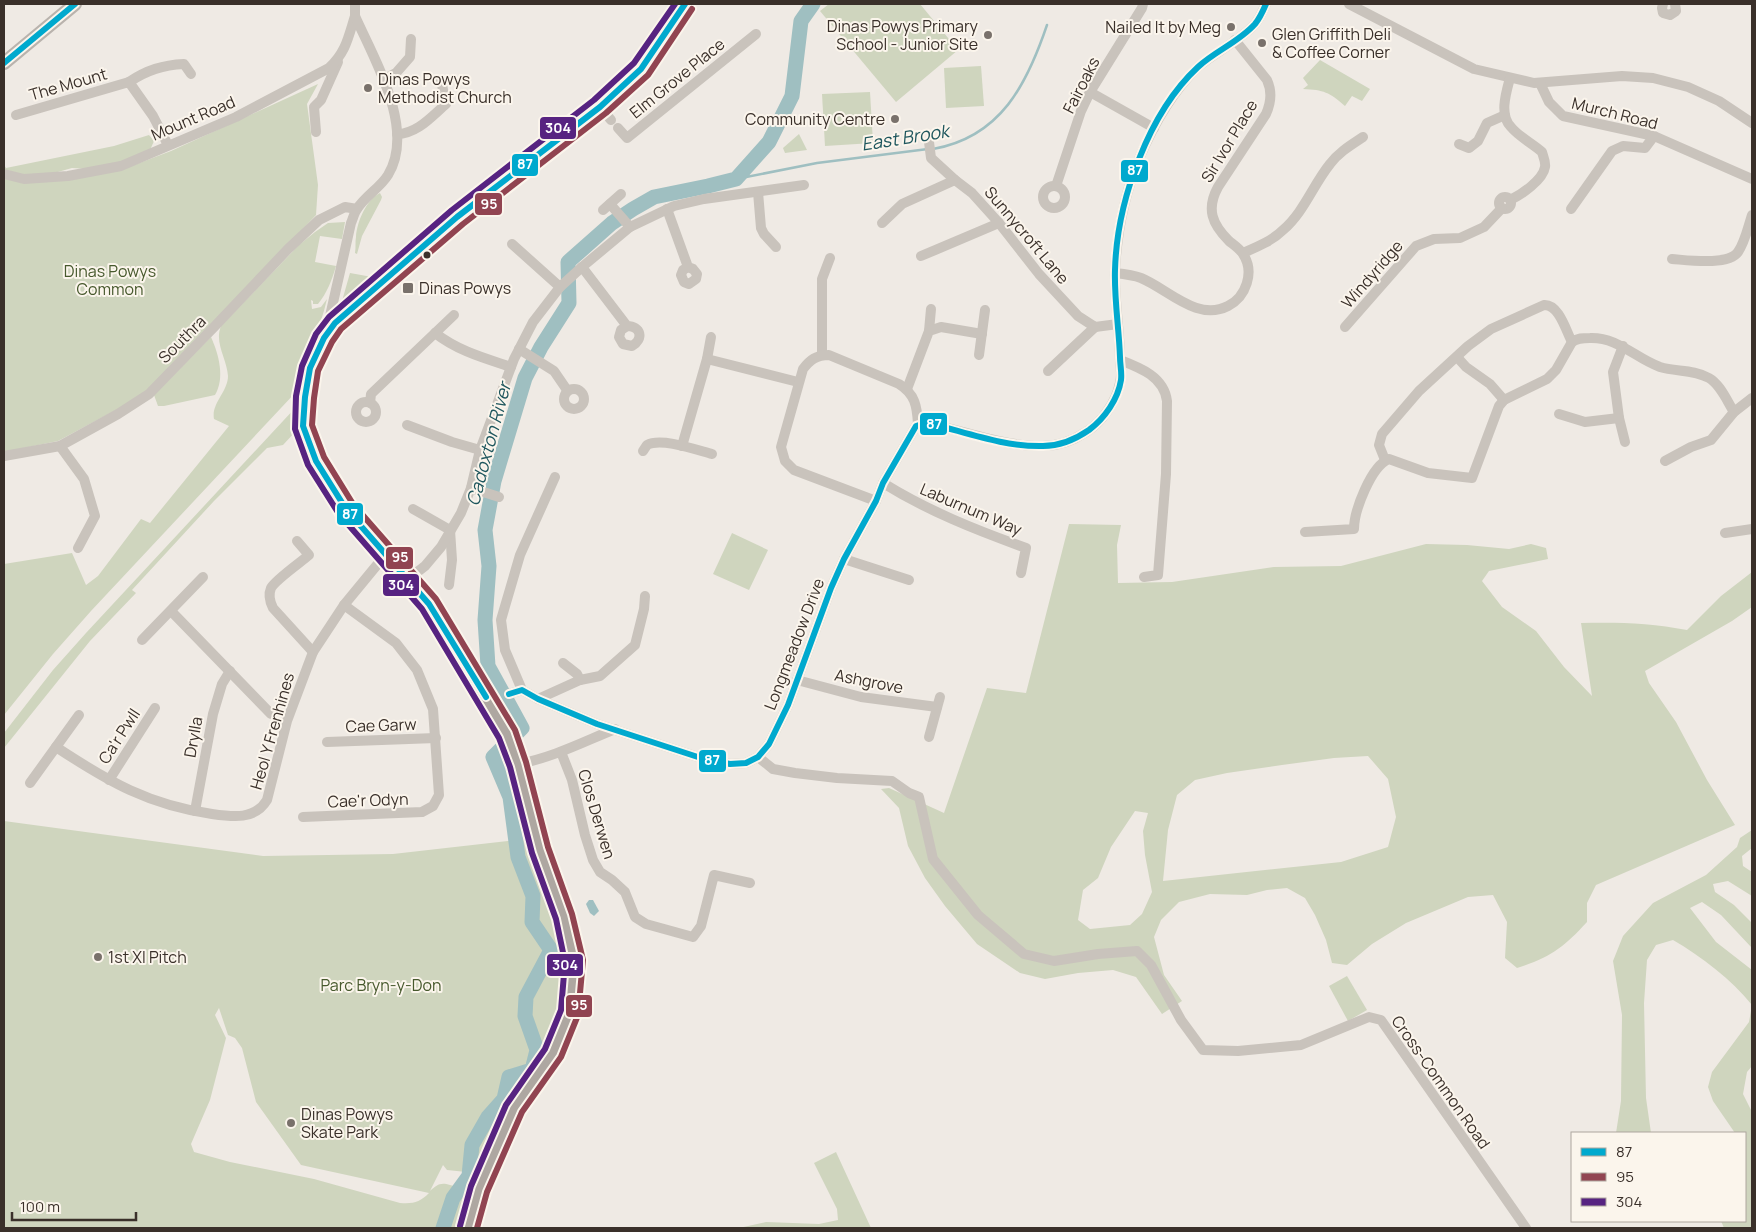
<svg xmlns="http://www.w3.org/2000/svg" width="1756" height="1232" viewBox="0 0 1756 1232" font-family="Manrope,sans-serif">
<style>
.green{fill:#cfd5be;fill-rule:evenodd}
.water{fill:#9fbfc1}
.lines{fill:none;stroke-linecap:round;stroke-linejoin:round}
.stream{stroke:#9fbfc1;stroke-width:2.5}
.river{stroke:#9fbfc1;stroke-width:15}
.street{stroke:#c9c3bc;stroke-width:10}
.secondary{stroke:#b9b3ad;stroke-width:14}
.primary{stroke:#aea7a1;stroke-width:15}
.bus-1-casing{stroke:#fbf5ec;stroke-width:10}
.bus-2-casing{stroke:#fbf5ec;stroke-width:10}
.bus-3-casing{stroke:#fbf5ec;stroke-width:10}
.bus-1{stroke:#00a9ce;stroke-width:6}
.bus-2{stroke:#914451;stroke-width:6}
.bus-3{stroke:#572381;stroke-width:6}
.poi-dot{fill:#79716b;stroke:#fbf5ec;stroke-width:2}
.bus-dot{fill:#3a302a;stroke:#fbf5ec;stroke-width:2}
.labels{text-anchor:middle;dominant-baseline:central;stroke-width:4;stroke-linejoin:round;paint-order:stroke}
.poi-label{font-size:16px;fill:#3a302a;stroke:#fbf5ec;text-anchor:start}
.street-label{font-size:16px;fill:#3a302a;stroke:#fbf5ec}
.park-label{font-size:16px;fill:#47592d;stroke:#fbf5ec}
.water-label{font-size:18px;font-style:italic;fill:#1e565d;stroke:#fbf5ec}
.line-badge{stroke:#fbf5ec;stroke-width:2}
.badge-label{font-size:14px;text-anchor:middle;font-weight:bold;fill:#fff}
</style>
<rect width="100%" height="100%" fill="#efeae4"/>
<g class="green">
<path d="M829,4H920L958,50L896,102L820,11Z"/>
<path d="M1320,60L1370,89L1362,101L1352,96L1345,106C1329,92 1324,90 1303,89L1308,85L1303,78Z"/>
<path d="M981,66L984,106L946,108L944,68Z"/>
<path d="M318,84L307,104L318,185L316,215L186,353L142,396L58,441L4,452V177L121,170L171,151Z"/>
<path d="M870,92L873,143L825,146L822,94Z"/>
<path d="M799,134L807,150L785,153L783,148Z"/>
<path d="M149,135L154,141L150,150L126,161L88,169L72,168L47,175H22L4,170V165L6,168L114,146Z"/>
<path d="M380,193L382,197L381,200L362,236L357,254L355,253C356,247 355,242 356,237C357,222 366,200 380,193Z"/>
<path d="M345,222L342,239L320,236L315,262L336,266C332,280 327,293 318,304H313V301L311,300L312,309L321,307L327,299C320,331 304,360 296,392L91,611L53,654L4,715V564L72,553L86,585L98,576L141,519L150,523L229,426L214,419C211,403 228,392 228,376C227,359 214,343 221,326L299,245L315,232L328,223Z"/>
<path d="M350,273L372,277L373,280L341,309L340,308Z"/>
<path d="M211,337C219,355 225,378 215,395L164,406H158L154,395Z"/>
<path d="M296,407L298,427L296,431L283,445L267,448L214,501L132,590L136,593L90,641L4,748V733L53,670L86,633Z"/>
<path d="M1069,524L1121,525L1117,545L1118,583L1172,582L1274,567L1341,566L1426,544L1467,545L1509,549L1531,544L1546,548L1548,559L1489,571L1482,581L1502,607L1536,631L1564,667L1592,696L1581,623C1617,622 1651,623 1687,630L1721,596L1752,572V607L1732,621L1645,671L1649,683L1676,722L1707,780L1735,825L1596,885L1587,903V922C1563,948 1551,957 1517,968L1505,958L1507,922L1493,895L1468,897L1406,923L1372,944L1347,965L1332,963L1326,940L1315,915L1305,898L1287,888L1267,890L1247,895L1210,894L1179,902L1161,920L1154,937L1164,975L1182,1001L1162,1014L1136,977L1113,970L1078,973L1045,979L1020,973L977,944L945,906L925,878L908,846L899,808L881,789L889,788L944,813L987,688L1026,693ZM1368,756L1388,779L1396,817L1388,847L1341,862L1163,881L1168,830L1177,795L1195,780L1227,773L1282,765L1334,758ZM1135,811L1148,813L1143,831L1145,855L1152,892L1142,914L1130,925L1090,929L1078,920L1083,890L1098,878L1111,847Z"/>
<path d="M732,533L768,550L749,590L713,574Z"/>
<path d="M4,821L263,856L393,854L526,839L549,896L568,979L558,1035L520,1090L483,1150L476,1173L447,1170L443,1165L430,1191C437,1185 440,1182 450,1185C473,1190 467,1210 464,1228H4ZM219,1008L228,1035L235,1038L242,1048L256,1102L301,1165L429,1193C420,1202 414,1204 400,1203L314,1179L230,1162L194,1152L191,1144L210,1100L226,1038L215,1015Z"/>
<path d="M1752,830V848L1742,856L1743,866L1752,872V896L1728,881L1713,884L1715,892L1734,905L1752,923V948L1721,915L1702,902L1690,908L1716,942L1752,970V1066L1747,1072L1743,1094L1752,1112V1228H1724L1721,1221H1745V1133H1735L1713,1101L1708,1087L1712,1072L1749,1022L1752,1005C1731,979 1702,957 1673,940L1656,945L1647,960L1644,1003L1646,1098L1651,1133H1616L1621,1101L1622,1015L1613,961L1623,936L1653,903L1706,875L1737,847L1740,838Z"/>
<path d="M1347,976L1367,1010L1348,1021L1329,986Z"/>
<path d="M836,1152L871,1228H739L766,1222L819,1224L838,1220L837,1209L814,1163Z"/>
</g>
<path class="water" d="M589,900H593L599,911L594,916L590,913L586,904Z"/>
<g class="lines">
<g class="stream">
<path d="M933,149C1001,137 1027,84 1047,25"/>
<path d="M736,179L817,163L928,149"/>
</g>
<path class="river" d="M443,1228L453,1198L469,1176L472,1145L488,1117L504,1099L509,1077L532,1070L537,1050L525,1016L526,997L551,950L532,922L533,896L518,857L510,797L493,757L522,728L488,666L485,620L489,566L485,530L494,481L525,378L541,347L569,303L568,262L612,223L633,209L654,197L708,186L736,179L769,142L792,96L801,21L813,4"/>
<g class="street">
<path d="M1349,4L1474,69L1534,83L1622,76L1653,78L1688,87L1719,101L1752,123"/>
<path d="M1663,4L1662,8L1663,13L1670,15L1676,11L1675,4"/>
<path d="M1510,78C1506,93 1499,115 1511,127C1519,137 1532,143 1542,152C1543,156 1546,162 1545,167C1543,180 1521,195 1510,200"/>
<path d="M383,80L396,73L410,57L411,39"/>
<path d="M129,82C147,70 163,65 184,64L191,74"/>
<path d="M1540,83L1549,102L1563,116L1654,136L1752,179"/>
<path d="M1090,92L1154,128"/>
<path d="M600,107L611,120"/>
<path d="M16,115L129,82L153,116L168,145"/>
<path d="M618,128L627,138L756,34"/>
<path d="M316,132L314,107L321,100L338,62"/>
<path d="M397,134C417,134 432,116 446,104L441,80"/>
<path d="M929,142L931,158L955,180L972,193L999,223L1039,274L1078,316L1095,327L1118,324"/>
<path d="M1459,144L1469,148L1478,141L1487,123L1505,115"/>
<path d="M4,174L24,179L68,176L121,166L236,117L329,68C346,52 348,38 355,16"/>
<circle cx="1054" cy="197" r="11"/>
<path d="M1056,186L1081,111L1090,92L1142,8L1143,4"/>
<path d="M758,192L761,228L764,234L776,247"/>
<circle cx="1505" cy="203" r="6"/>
<path d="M610,204L630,227"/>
<path d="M667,209L688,267L693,269L697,274L696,279L689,284L684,282L681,275L683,270L688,267"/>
<path d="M1571,209L1612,151L1623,146L1645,148L1654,136"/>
<path d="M603,210L621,194"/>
<path d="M882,223L902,204L955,180"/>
<path d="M512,244L560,287"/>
<path d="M1243,253C1257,247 1272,241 1283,230C1304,212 1313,185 1330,164C1339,152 1351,145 1363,137"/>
<path d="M921,256L999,223"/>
<path d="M1672,259C1687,260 1728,266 1738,252C1745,242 1748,227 1752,215"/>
<path d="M582,267L627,326C641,326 644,339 632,346L623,344L619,337L621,330L627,326"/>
<path d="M1115,273C1124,274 1133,275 1141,278C1168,289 1197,322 1228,306C1246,297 1255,272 1243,254C1240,249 1234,245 1229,241C1212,224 1206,209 1218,187L1266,114C1271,103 1272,91 1267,80L1235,40"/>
<path d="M335,323L330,316L351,223C353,219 354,213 357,209C365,196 380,188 388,175C416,129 374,59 355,16V4"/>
<path d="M1345,327L1416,246L1434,239L1460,238L1484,227L1502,208"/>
<path d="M929,331L931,309"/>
<path d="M435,333C458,351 484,358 511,367"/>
<path d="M1623,346L1613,372L1619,418L1625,442"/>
<path d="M519,349L554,371L567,390"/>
<path d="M822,355V279L830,258"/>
<path d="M979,355L985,310"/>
<path d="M1457,357L1466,367L1490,384L1504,400"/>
<path d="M707,359L711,337"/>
<path d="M1120,360C1141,368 1164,377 1167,401L1166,474L1158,575L1144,577"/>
<path d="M1048,371L1095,327"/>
<circle cx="574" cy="399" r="10"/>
<path d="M907,389L929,331L941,327L982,334"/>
<circle cx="366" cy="412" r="10"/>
<path d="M370,403L371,394L454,315"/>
<path d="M1559,414L1585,422L1619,418"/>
<path d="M407,425L452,442L480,450"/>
<path d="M60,446L84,479L95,516L78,548"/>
<path d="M682,446L707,359L798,382"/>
<path d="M643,451L647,445C661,437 697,450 712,454"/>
<path d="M4,456L60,446L118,414L149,394L215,326L288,249L319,220L345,207L357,209"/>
<path d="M1385,460L1379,445L1382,434L1419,391L1468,346L1491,329L1544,305C1559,304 1566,331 1572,342"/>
<path d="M1665,461L1691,447L1711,440L1734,412L1752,398"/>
<path d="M883,483C928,511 976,530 1026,548L1021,573"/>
<path d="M471,488L499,497"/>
<path d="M876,501L794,470L785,461L781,447L803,369C810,360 816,355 829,355L899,384C915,394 917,406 918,424"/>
<path d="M413,509L450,530L452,560L449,585"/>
<path d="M1305,532L1354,529C1354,511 1371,466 1389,459L1428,473L1472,478L1499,406L1504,400L1547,379L1556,370L1572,342C1577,338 1583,338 1590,338C1618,337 1635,358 1660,367C1676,372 1693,369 1709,378C1720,384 1727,401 1734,412"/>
<path d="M1725,533L1752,529"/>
<path d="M297,541L309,555C301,562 275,580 271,588C268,595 270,602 273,608L313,652"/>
<path d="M844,559L909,580"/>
<path d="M407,580L425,566L441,547L461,513L471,488L480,450L514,359L533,322L560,287L582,267L630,227L674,206L704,199L804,185"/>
<path d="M171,611L271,714"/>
<path d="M142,640L203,577"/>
<path d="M563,663L577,674L580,680"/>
<path d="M797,680L861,697L937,707"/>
<path d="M522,690L505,650L501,620L520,555L555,477"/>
<path d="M509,694L522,690L538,699L597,724L704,759L730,764L746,763L758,757L769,744L788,705L831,588L844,559L876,501L883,483L916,426L925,423L932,424C966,432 1009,447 1043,446C1058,446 1074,440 1086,432C1102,422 1116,402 1120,383C1122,376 1121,368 1120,361C1120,330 1114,300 1115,270C1117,233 1125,193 1139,159C1153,126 1172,92 1198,67C1215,52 1241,40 1255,24C1260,18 1263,10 1266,4"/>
<path d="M538,699L580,680L600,676L635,645L644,609L645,596"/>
<path d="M929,737L940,697"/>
<path d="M327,742L436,738"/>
<path d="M56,747C109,782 149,805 212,814C233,817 255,820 267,800L287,721L313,652L344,605L386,554"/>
<path d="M561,752L572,780L585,835L593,860L600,872L612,880L625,892L635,917L646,924L693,937L701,926L714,875L750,883"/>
<path d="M758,757L773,769L795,773L837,778L892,781L909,793L919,797L933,859L978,915L1024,954L1054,961L1098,954L1137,951L1151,965L1181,1020L1203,1050L1238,1051L1301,1045L1369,1017L1381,1020L1526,1228"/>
<path d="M518,764C552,758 583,742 615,729"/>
<path d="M109,780L155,708"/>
<path d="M30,783L79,715"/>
<path d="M195,811L213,714L222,684L230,671"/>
<path d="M303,817L422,812L433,806L439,795L433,709L417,670L396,643L344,605"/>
</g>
<path class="secondary" d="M4,63L75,4"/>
<path class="primary" d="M468,1228L479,1189L514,1108L553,1053L570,1012L574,961L564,917L540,850L518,764L507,734L468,667L429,604L346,509L316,461L303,426L305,397L310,368L324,338L335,323L457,217L600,107L641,69L685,4"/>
<g class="bus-1-casing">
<g id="bus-1">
<path d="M4,63L75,4"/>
<path d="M509,694L522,690L538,699L597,724L704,759L730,764L746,763L758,757L769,744L788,705L831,588L844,559L876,501L883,483L916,426L925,423L932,424C968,433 1005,447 1043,446C1060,446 1076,439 1089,430C1105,418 1118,399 1121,380C1122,372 1120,365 1120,357C1119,328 1114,299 1115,270C1116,233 1125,194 1139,159C1152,126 1171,92 1198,67C1215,51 1239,42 1255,24C1260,18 1263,11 1266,4"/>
<path d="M486,697L429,604L346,509L316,461L303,426L305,397L310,368L324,338L335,323L457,217L600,107L641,69L685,4"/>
</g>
</g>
<g class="bus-2-casing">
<path id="bus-2" d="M477,1228L487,1192L522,1112L561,1057L578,1015L583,960L572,914L548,847L526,762L515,730L436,599L353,504L324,457L312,425L314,398L318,371L332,342L341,329L463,224L606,113L648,75L692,9"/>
</g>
<g class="bus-3-casing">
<path id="bus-3" d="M460,1226L471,1186L506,1105L545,1049L561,1010L565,962L556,919L532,853L510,767L499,738L422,609L339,514L308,465L295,429L296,396L302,366L316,334L329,317L452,210L594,100L634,63L675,4"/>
</g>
<use href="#bus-1" class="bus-1"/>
<use href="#bus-2" class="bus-2"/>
<use href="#bus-3" class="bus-3"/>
</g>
<g class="poi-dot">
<circle cx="1231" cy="27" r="5"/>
<circle cx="988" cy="35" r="5"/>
<circle cx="1262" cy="43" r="5"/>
<circle cx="368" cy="88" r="5"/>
<circle cx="895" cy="119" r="5"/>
<rect x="402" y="282" width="12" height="12" rx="2.5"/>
<circle cx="98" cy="957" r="5"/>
<circle cx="291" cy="1123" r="5"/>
</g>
<circle class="bus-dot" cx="427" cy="255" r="4.5"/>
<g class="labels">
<g class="poi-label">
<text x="978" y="26" text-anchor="end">Dinas Powys Primary<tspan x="978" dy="18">School - Junior Site</tspan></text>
<text x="1221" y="27" text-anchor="end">Nailed It by Meg</text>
<text x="1272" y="34">Glen Griffith Deli<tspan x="1272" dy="18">&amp; Coffee Corner</tspan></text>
<text x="378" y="79">Dinas Powys<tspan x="378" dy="18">Methodist Church</tspan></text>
<text x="885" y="119" text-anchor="end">Community Centre</text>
<text x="419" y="288">Dinas Powys</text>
<text x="108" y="957">1st XI Pitch</text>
<text x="301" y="1114">Dinas Powys<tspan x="301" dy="18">Skate Park</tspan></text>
</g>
<g class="street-label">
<text transform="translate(677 78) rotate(-39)">Elm Grove Place</text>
<text transform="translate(68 84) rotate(-16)">The Mount</text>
<text transform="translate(1081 85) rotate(-63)">Fairoaks</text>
<text transform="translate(1615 113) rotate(14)">Murch Road</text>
<text transform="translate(193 118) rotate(-23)">Mount Road</text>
<text transform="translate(1229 141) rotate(-59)">Sir Ivor Place</text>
<text transform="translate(1027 235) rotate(50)">Sunnycroft Lane</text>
<text transform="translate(1372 274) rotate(-49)">Windyridge</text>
<text transform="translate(182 339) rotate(-45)">Southra</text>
<text transform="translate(971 509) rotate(23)">Laburnum Way</text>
<text transform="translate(794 644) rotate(-69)">Longmeadow Drive</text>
<text transform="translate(869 681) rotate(11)">Ashgrove</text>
<text transform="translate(381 725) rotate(-2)">Cae Garw</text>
<text transform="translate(272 731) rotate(-74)">Heol Y Frenhines</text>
<text transform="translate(119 736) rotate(-57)">Ca'r Pwll</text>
<text transform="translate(193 737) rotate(-80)">Drylla</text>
<text transform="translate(368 800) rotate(-2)">Cae'r Odyn</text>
<text transform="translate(597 814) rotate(73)">Clos Derwen</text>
<text transform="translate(1441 1082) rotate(55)">Cross-Common Road</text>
</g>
<g class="park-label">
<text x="110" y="271">Dinas Powys<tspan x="110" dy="18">Common</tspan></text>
<text x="381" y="985">Parc Bryn-y-Don</text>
</g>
<g class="water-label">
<text transform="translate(905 137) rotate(-9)">East Brook</text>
<text transform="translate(488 444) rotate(-75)">Cadoxton River</text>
</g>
</g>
<g class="line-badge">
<rect x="539" y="116" width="38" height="24" rx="5" fill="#572381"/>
<rect x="511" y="153" width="28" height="24" rx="5" fill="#00a9ce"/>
<rect x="1120" y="159" width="29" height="24" rx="5" fill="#00a9ce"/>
<rect x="474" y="192" width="29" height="24" rx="5" fill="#914451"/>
<rect x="919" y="412" width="29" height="24" rx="5" fill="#00a9ce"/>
<rect x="336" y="502" width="28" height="24" rx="5" fill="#00a9ce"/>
<rect x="385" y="546" width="29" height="24" rx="5" fill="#914451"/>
<rect x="382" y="573" width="38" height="24" rx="5" fill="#572381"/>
<rect x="698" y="749" width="29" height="24" rx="5" fill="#00a9ce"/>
<rect x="546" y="953" width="38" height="24" rx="5" fill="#572381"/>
<rect x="565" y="994" width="28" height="24" rx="5" fill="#914451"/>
</g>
<g class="badge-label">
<text x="558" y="133">304</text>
<text x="525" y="169">87</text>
<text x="1135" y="175">87</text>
<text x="489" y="209">95</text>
<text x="934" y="429">87</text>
<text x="350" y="519">87</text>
<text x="400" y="562">95</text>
<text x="401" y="590">304</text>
<text x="712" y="765">87</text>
<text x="565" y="970">304</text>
<text x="579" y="1010">95</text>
</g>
<rect width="1756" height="1232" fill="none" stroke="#3a302a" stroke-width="10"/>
<rect x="1571" y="1132" width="175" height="90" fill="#fbf5ec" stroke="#aea69e"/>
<rect x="1581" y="1148" width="25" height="8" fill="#00a9ce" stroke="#aea69e"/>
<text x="1616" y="1157" font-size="15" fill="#3a302a">87</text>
<rect x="1581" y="1173" width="25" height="8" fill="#914451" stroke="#aea69e"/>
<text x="1616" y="1182" font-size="15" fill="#3a302a">95</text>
<rect x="1581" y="1198" width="25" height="8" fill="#572381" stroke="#aea69e"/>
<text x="1616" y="1207" font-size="15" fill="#3a302a">304</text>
<path d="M12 1212v8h124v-8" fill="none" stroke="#3a302a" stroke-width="2.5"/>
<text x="20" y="1212" font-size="15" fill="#3a302a" stroke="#fbf5ec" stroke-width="4" paint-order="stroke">100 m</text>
</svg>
